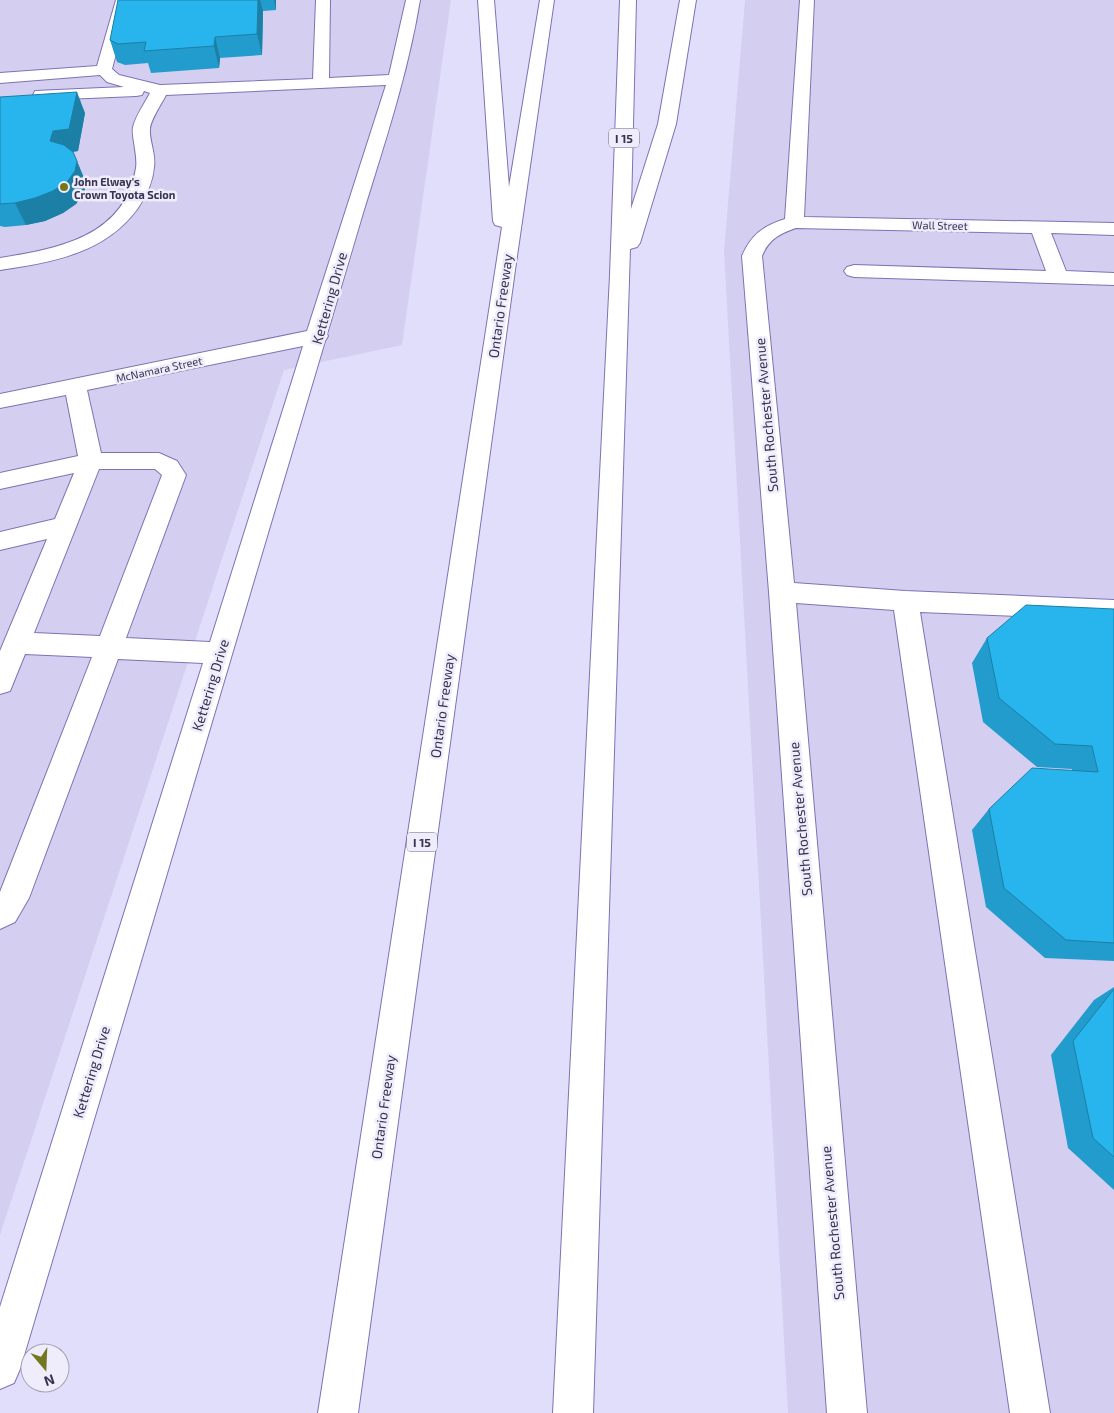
<svg xmlns="http://www.w3.org/2000/svg" width="1114" height="1413" viewBox="0 0 1114 1413" font-family="'Exo 2',sans-serif">
<style>
.built{fill:#d4cff0}
.lines{fill:none;stroke-linecap:round;stroke-linejoin:round}
.minor-casing{stroke:#7e72b5;stroke-width:2}
.highway-casing{stroke:#7e72b5;stroke-width:2}
.minor{fill:#fff;fill-rule:evenodd}
.highway{fill:#fff;fill-rule:evenodd}
.wall{fill:#229ccc}
.shaded-wall{fill:#1c7fa6}
.building{fill:#28b5ed;stroke:#1c7fa6}
.poi-dot{fill:#74771e;stroke:#efedfc;stroke-width:2}
.labels{text-anchor:middle;dominant-baseline:central;stroke-width:5;stroke-linejoin:round;paint-order:stroke}
.far-poi-label{font-size:11px;font-weight:bold;fill:#383350;stroke:#efedfc;text-anchor:start}
.far-street-label{font-size:11px;fill:#383350;stroke:#efedfc}
.shield{fill:#efedfc;stroke:#6f6b84;stroke-width:1}
.shield-label{font-size:12px;font-weight:bold;fill:#383350}
.street-label{font-size:14px;fill:#383350;stroke:#efedfc}
</style>
<rect width="100%" height="100%" fill="#e1defc"/>
<g class="built">
<path d="M0,0H451L402,345L284,370L0,1235Z"/>
<path d="M745,0H1114V1413H788L724,251Z"/>
</g>
<g class="lines">
<g class="minor-casing">
<g id="minor">
<path d="M116,0H130L112,69L119,75L160,85L313,79L316,0H330L329,78L389,75L406,0H420C408,73 385,142 363,213C351,254 339,294 327,334L328,336L325,341L20,1369L14,1383L0,1389V1307L203,663L118,659L29,898L15,922L0,929V892L92,657L25,654L10,691L0,694V651L47,539L0,550V532L55,519L74,473L0,489V473L78,456L66,395L0,408V394L307,331L386,85L166,95C162,103 150,121 150,129C149,141 156,153 154,167C153,182 146,196 138,208C105,254 52,262 0,270V258C57,249 125,237 136,168C138,156 131,134 133,127C136,115 145,103 150,93L144,91L142,95L136,96L41,100L35,99L33,95L35,91L124,87L107,82L100,75L0,83V73L97,66ZM303,346L210,642L126,638L186,475L177,461L159,453H101L87,390ZM99,469H155L162,475L100,636L34,633Z"/>
<path d="M800,0H814L804,217L1114,223V235L1051,233L1066,271L1114,273V285L854,277L847,275L844,271L847,267L854,265L1046,271L1032,233L796,228C779,234 769,239 762,256L794,583L905,591L1114,600V620L920,612L1050,1413H1010L894,610L796,603L867,1413H827L769,592L742,256C751,235 763,226 785,219Z"/>
</g>
</g>
<g class="highway-casing">
<g id="highway">
<path d="M478,0H494L509,187L540,0H554L515,270L358,1413H318L502,227L495,225L493,221Z"/>
<path d="M620,0H636L631,209L658,124L680,0H696L676,124L640,243L637,247L630,249L593,1413H553L610,275Z"/>
</g>
</g>
<use href="#minor" class="minor"/>
<use href="#highway" class="highway"/>
</g>
<g class="wall">
<path d="M118,0H276V10L263,11L262,55L220,58L219,68L151,73L148,63L125,65L117,62L110,40Z"/>
<path d="M0,97L85,113L78,151L73,152L86,183L84,193L76,204L63,213L45,221L26,225L5,227L0,226Z"/>
<path d="M1114,609V961L1045,958L986,907L972,830L989,809L1072,770V769L1037,767L983,722L972,663L987,638Z"/>
<path d="M1114,987V1190L1068,1148L1051,1055L1094,1000Z"/>
</g>
<g class="shaded-wall">
<path d="M258,0H260L263,11L262,55L257,34Z"/>
<path d="M274,0H276V10Z"/>
<path d="M215,37L220,58L219,68L214,46Z"/>
<path d="M77,92L85,113L78,151L62,153L50,141L53,131Z"/>
<path d="M77,161L86,183L84,193L76,204L63,213L45,221L26,225L15,203Z"/>
</g>
<g class="building">
<path d="M118,0H258L257,34L215,37L214,46L144,51L146,42L118,44L110,40Z"/>
<path d="M77,92L69,129L53,131L50,141L64,145L73,152L77,161L75,171L67,182L53,191L35,198L15,203L0,204V97Z"/>
<path d="M1026,605L1114,609V943L1066,940L1004,888L989,809L1032,768L1098,772L1092,746L1055,744L999,698L987,638Z"/>
<path d="M1114,989V1157L1093,1138L1073,1041Z"/>
</g>
<circle class="poi-dot" cx="64" cy="187" r="5"/>
<g class="labels">
<g class="far-poi-label">
<text x="74" y="181">John Elway's<tspan x="74" dy="13">Crown Toyota Scion</tspan></text>
</g>
<g class="far-street-label">
<text transform="translate(940 225) rotate(1)">Wall Street</text>
<text transform="translate(159 369) rotate(-12)">McNamara Street</text>
</g>
<g class="shield">
<rect x="609" y="128.5" width="30" height="19" rx="4"/>
<rect x="407" y="832.5" width="30" height="19" rx="4"/>
</g>
<g class="shield-label">
<text x="624" y="138">I 15</text>
<text x="422" y="842">I 15</text>
</g>
<g class="street-label">
<text transform="translate(329 298) rotate(-74)">Kettering Drive</text>
<text transform="translate(500 306) rotate(-82)">Ontario Freeway</text>
<text transform="translate(766 415) rotate(-95)">South Rochester Avenue</text>
<text transform="translate(210 685) rotate(-73)">Kettering Drive</text>
<text transform="translate(442 706) rotate(-82)">Ontario Freeway</text>
<text transform="translate(800 819) rotate(-95)">South Rochester Avenue</text>
<text transform="translate(91 1072) rotate(-73)">Kettering Drive</text>
<text transform="translate(383 1107) rotate(-82)">Ontario Freeway</text>
<text transform="translate(832 1223) rotate(-95)">South Rochester Avenue</text>
</g>
</g>
<g transform="translate(45 1368) rotate(161)"><circle r="24" fill="#efedfc" stroke="#a6a3b7"/>
<path d="M0-4L9 19L0 12L-9 19Z" fill="#74771e"/>
<text y="-8" font-size="14" font-weight="bold" text-anchor="middle" fill="#383350">N</text>
</g>
</svg>
